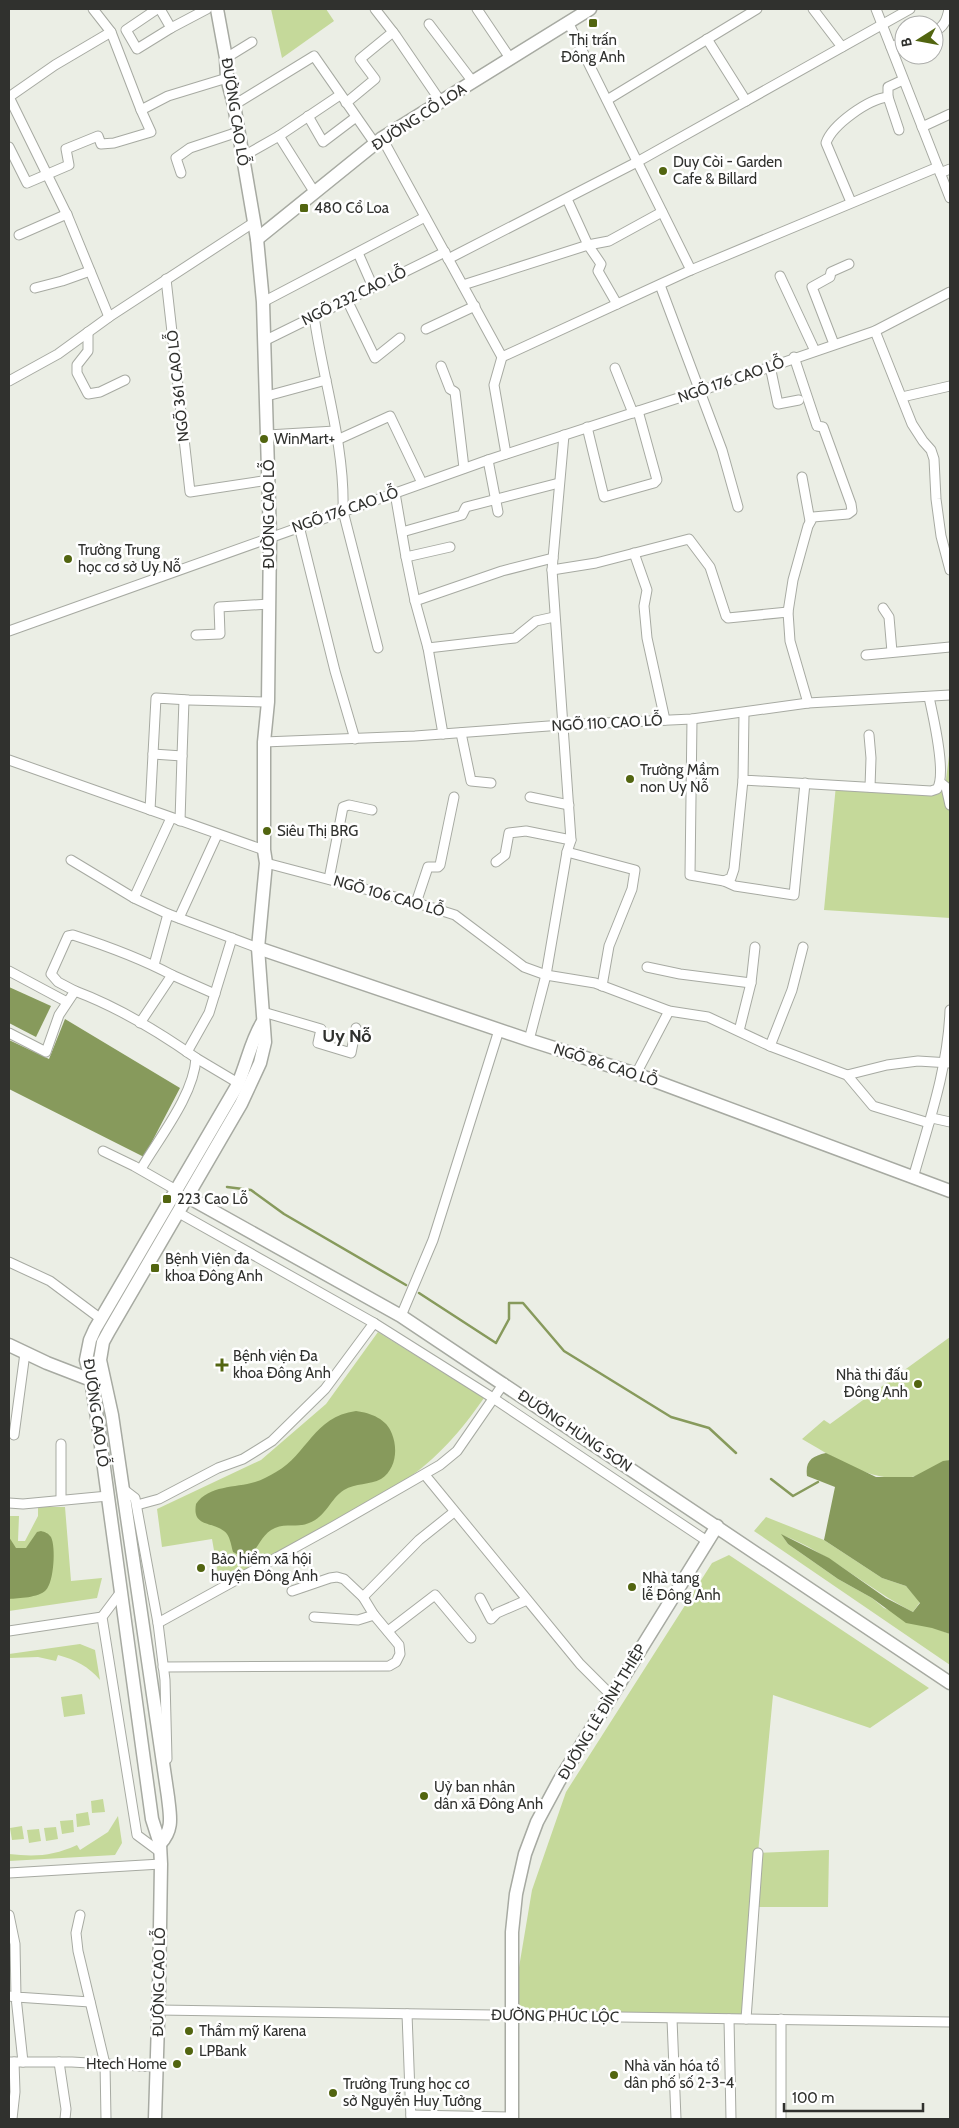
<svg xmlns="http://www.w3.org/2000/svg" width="959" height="2128" viewBox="0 0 959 2128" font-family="Cabin,sans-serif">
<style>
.green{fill:#c5d99a}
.water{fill:#879a5c}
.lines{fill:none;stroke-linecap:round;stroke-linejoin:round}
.stream{stroke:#879a5c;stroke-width:2.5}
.street-casing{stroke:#a7aaa2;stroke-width:11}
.secondary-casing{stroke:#a7aaa2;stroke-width:15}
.street{stroke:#fff;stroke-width:9}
.secondary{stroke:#fff;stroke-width:12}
.poi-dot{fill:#526510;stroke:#fff;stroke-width:2}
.labels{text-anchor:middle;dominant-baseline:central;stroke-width:5;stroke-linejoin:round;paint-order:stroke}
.poi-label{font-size:15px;fill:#30312e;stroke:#fff;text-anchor:start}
.street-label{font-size:15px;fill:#30312e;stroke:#fff}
.quarter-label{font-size:18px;font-weight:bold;fill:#30312e;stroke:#fff}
</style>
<rect width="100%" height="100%" fill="#ebeee5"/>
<g class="green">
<path d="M271,9H326L334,21L282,58Z"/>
<path d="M950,748V918L824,910L836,785L945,787Z"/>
<path d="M378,1332L484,1398C461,1431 438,1458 404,1481L220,1585L212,1539L162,1547L157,1509L261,1460L326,1404Z"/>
<path d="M950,1337V1460C937,1463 925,1475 912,1477C872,1484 835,1458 802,1439L824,1420L830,1424Z"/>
<path d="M38,1507H65L71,1581L102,1578L97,1598L9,1611V1516H19L18,1541H25L38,1516Z"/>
<path d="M766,1517L824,1540L882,1578L906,1586L920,1602L913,1612C868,1589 830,1553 782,1535L788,1544L838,1579L872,1598L884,1608L950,1634V1665L754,1531Z"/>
<path d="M729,1555L929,1688L870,1728L773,1695L758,1853L829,1850L828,1907H754L746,2019L511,2015L532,1890L566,1792L712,1563Z"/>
<path d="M80,1644L95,1650L100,1680C88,1666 76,1660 58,1655L56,1661L38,1657L9,1658V1654Z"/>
<path d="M82,1694L85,1714L64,1717L61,1697Z"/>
<path d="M103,1799L105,1812L92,1813L91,1801Z"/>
<path d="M88,1812L90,1825L77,1827L76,1814Z"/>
<path d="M118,1816L122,1843L115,1855L9,1861V1854C35,1857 53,1856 77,1845L80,1850L108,1832Z"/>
<path d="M73,1820L74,1832L62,1834L60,1821Z"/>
<path d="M22,1826L24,1839L12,1840L10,1828Z"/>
<path d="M56,1827L58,1839L46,1841L44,1828Z"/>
<path d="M39,1829L41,1841L29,1843L27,1830Z"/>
</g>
<g class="water">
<path d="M9,987L51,1006L36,1037L9,1023Z"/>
<path d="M65,1019L180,1088L144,1157L9,1089V1040L49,1059Z"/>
<path d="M356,1411C371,1413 387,1419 392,1434C398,1449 396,1469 381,1479C370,1485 355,1483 344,1490C330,1499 326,1517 309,1523C298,1528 286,1523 275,1528C255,1536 258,1566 233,1552C231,1545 230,1535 224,1531C211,1521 192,1527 196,1504C209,1485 235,1488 255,1482C262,1480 269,1476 276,1472C308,1454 313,1417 356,1411Z"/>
<path d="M826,1453L876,1477H913L943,1461L950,1460V1634L932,1628L906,1623L872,1598L838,1579L788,1544L781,1534L829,1558L886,1598L913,1612L920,1603L906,1586L882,1578L824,1540L835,1487L807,1476C805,1461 812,1456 826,1453Z"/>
<path d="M41,1531C45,1532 48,1533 51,1537C56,1547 54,1582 46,1590C38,1598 19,1598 9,1599V1537L16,1548H26L37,1532Z"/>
</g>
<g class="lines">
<g class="stream">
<path d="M227,1187L251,1190L284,1214L406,1285"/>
<path d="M419,1293L496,1343L509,1319V1303H523L564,1351L671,1417L709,1428L736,1453"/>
<path d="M771,1479L793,1496L818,1482"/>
</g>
<g class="street-casing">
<g id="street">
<path d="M93,9L111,32L141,110L168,96L227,78"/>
<path d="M157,9L126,30L137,49L171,28"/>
<path d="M160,9L171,28L207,9"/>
<path d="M375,9L396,36L441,102"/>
<path d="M477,9L510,58"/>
<path d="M813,9L842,47"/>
<path d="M876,9L950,198"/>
<path d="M568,22L691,270"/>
<path d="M429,24L473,82"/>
<path d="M934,31C944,28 947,19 949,9"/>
<path d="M707,39L746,101"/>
<path d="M891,47L904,42"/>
<path d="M226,58L252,42"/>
<path d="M9,97L68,217L109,317"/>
<path d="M9,97L55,65L111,32"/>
<path d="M888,97V87L903,80"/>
<path d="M607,100L757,9"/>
<path d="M346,103L375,79L360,59L393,32"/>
<path d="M234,105L314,56L376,145"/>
<path d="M308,116L323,142L356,117"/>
<path d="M922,127L950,114"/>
<path d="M279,136L340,95"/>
<path d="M382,138L502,357L494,385L506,454"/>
<path d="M9,147L27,183L69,165L66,149L98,136L101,144L114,143L151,132L141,110"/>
<path d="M242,157L279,136L315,193"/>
<path d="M181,173L176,158L190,148L238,132"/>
<path d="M940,173L950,169"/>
<path d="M567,199L588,245L609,241L662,212"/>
<path d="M851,202L826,143C832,125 868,99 888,97L899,130"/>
<path d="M19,235L67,214"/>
<path d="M358,253L373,287"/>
<path d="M448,259L637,162L910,9"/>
<path d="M780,276L815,351"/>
<path d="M166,279L190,492L269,480"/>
<path d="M463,285L588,245L601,264L598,271L617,304"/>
<path d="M660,285L722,450L738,507"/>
<path d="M35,288L62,281L90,271"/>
<path d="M347,300L375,358L400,338"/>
<path d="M263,302L425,217"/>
<path d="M314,316C323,380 345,445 343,511L378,648"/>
<path d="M426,329L475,306"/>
<path d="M875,331L912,424L923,441L931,450L934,459L936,499L941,536L950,570"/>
<path d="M88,332V351L77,365V373L88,394L100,392L125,380"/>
<path d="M264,341L445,252"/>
<path d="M834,344L812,287L830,277L831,272L849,264"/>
<path d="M502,357L691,270L938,167"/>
<path d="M794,357L817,426L823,427L851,504L852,511L848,514L813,517L808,526L793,580L788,612L790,641L808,703"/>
<path d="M441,366L450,389L455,392L464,468"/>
<path d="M770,366L778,404L799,400"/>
<path d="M615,368L633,413"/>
<path d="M9,381L58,354L109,317L253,223"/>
<path d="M267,396L326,380"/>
<path d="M902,397L950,386"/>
<path d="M587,427L604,497L654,483L657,480L638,411"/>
<path d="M268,435L335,431"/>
<path d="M337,440L390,416L422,483"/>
<path d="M488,460L498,512"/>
<path d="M802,477L810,521"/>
<path d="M395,493L406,557L450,547"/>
<path d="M299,526L335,671L355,739"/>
<path d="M402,532L462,515L466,507L559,483"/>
<path d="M634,553L647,590L644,606L647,638L665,720"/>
<path d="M406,557L415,601L428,648L443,734"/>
<path d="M552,570L596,563L689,539L710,567L726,616L728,618L788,612"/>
<path d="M415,601L502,571L553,558"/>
<path d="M883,608L889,617L892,652"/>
<path d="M9,631L488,460L709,388L875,331L950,292"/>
<path d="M196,635L220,634L219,607L269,604"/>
<path d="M428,648L515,638L536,621L554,617"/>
<path d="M866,655L950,647"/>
<path d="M744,713L743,780L931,791L937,789C947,774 933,716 929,697"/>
<path d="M692,719L690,875L724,881L735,886L794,895L805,783"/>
<path d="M461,733L471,781L491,783"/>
<path d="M869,735L871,758L870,787"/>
<path d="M264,742L415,736L562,725L692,719L808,703L950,695"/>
<path d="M153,754L182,756L184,700"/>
<path d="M9,760L264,850"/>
<path d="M941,783L946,787L950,805"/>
<path d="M530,797L569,805"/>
<path d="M150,810L156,698L189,700L268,702"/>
<path d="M180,821L182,756"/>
<path d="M567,852L635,870L632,889L609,946L602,986"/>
<path d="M71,860L134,898L168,914L258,948"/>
<path d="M496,862L505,855L509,833L526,831L571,840"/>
<path d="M266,863L414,902L455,915L524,967L546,975L595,983L669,1011L708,1017L770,1046L847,1075L873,1106L929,1123"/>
<path d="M329,879L343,807L349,805L372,810"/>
<path d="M724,881L731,878L734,869L743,780"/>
<path d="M134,898L171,818"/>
<path d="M416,903L428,867H438L440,865L454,797"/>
<path d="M179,918L217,835"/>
<path d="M154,965L168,914"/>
<path d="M647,967L680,974L751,983"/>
<path d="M9,971L67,1002"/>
<path d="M172,975L215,994"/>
<path d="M75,991L58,982L51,974L68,936L73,935C107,946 140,958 172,975L140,1023"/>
<path d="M263,1012L321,1029L318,1043L351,1053L356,1028"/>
<path d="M739,1031L751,983L755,947"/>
<path d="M9,1033L46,1052L59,1015L75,991C118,1007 159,1032 196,1058C194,1095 159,1138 141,1169"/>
<path d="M529,1040L546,975L567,852L571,840L552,570L564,435"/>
<path d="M770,1046L792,990L803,947"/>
<path d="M187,1052L209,1013L232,938"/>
<path d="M196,1058L238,1083"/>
<path d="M636,1074L669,1011"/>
<path d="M847,1075L887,1065L918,1061L950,1063"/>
<path d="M932,1118L950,1122"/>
<path d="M103,1151L134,1166L176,1190"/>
<path d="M913,1178C929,1122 948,1068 950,1010"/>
<path d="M179,1213L374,1323L493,1398L707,1541"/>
<path d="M9,1262L50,1281L101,1319"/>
<path d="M401,1316L433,1240L499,1030"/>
<path d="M14,1435L25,1353"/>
<path d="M425,1475L580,1664L611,1695"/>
<path d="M122,1488L135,1498L158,1623L165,1680L167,1759"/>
<path d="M61,1499V1444"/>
<path d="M9,1503L23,1504L108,1496"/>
<path d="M137,1505L159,1499L218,1468L243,1459L272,1441L325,1389L374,1323"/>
<path d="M120,1593L102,1617L137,1835L160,1852"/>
<path d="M363,1597L419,1540L454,1512"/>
<path d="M480,1598L491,1619L497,1613L527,1600"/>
<path d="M314,1617L358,1620L374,1615"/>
<path d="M158,1623L334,1526L440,1465L457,1451L504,1383"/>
<path d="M9,1631L102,1617"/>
<path d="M388,1631L435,1595L471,1638"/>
<path d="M163,1667L389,1666L396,1662L400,1654L399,1645L374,1615L363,1597L344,1579L337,1577L330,1578L292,1591"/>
<path d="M9,1873L161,1864"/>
<path d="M9,1915L15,1944L16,1997L90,2002"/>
<path d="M80,1915L76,1933L78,1951L105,2064L106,2119"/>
<path d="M9,1996L16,1997L23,2062"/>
<path d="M159,2010L950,2022"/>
<path d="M407,2014L411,2119"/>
<path d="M672,2019L676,2119"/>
<path d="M729,2019L731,2119"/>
<path d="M746,2019L758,1853"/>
<path d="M781,2019V2119"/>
<path d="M9,2062H72L156,2067"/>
<path d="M59,2062L66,2109L65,2119"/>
<path d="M411,2115L512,2117"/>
<path d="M12,2119L15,2092L14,2062"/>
</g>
</g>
<g class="secondary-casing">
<g id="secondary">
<path d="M257,239L382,138L590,9"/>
<path d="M258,948L529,1040L636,1074L950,1191"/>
<path d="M188,1197L401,1316L950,1683"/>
<path d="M9,1345L47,1363L91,1380H97"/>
<path d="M160,1844C174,1829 170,1816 168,1797L112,1415L100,1360L103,1342L109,1331L241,1104L260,1063L265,1042L258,948L266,863L264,850V742L268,702L270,537L263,302L257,239L234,105L227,78L226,58L217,9"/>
<path d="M155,2119L159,1991L161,1864L160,1844L152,1819L98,1424L91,1380L86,1360L90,1340L95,1329L237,1086C247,1064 250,1043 262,1023"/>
<path d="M512,2119V1932L516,1894L525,1854L537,1822L559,1781L717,1526"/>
</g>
</g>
<use href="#street" class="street"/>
<use href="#secondary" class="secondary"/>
</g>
<g class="poi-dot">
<rect x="588" y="18" width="10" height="10" rx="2.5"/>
<circle cx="663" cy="171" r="5"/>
<rect x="299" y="203" width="10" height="10" rx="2.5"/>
<circle cx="264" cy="439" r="5"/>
<circle cx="68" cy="559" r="5"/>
<circle cx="630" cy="779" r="5"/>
<circle cx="267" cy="831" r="5"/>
<rect x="162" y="1194" width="10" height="10" rx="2.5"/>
<rect x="150" y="1263" width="10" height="10" rx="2.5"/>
<path d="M219.5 1357.5h5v5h5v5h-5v5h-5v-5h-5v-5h5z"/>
<circle cx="918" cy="1384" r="5"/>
<circle cx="201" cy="1568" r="5"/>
<circle cx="632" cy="1587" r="5"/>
<circle cx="424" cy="1796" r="5"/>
<circle cx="189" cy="2031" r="5"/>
<circle cx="189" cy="2051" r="5"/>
<circle cx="177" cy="2064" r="5"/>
<circle cx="614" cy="2075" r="5"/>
<circle cx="333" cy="2093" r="5"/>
</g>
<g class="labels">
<g class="poi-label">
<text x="593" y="40" text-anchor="middle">Thị trấn<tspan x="593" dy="17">Đông Anh</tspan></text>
<text x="673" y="162">Duy Còi - Garden<tspan x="673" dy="17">Cafe &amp; Billard</tspan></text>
<text x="314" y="208">480 Cổ Loa</text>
<text x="274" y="439">WinMart+</text>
<text x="78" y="550">Trường Trung<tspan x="78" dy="17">học cơ sở Uy Nỗ</tspan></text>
<text x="640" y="770">Trường Mầm<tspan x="640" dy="17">non Uy Nỗ</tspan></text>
<text x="277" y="831">Siêu Thị BRG</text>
<text x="177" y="1199">223 Cao Lỗ</text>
<text x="165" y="1259">Bệnh Viện đa<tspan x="165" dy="17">khoa Đông Anh</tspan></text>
<text x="233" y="1356">Bệnh viện Đa<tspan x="233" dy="17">khoa Đông Anh</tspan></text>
<text x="908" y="1375" text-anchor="end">Nhà thi đấu<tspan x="908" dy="17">Đông Anh</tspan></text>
<text x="211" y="1559">Bảo hiểm xã hội<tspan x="211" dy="17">huyện Đông Anh</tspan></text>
<text x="642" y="1578">Nhà tang<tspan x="642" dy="17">lễ Đông Anh</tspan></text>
<text x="434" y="1787">Uỷ ban nhân<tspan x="434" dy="17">dân xã Đông Anh</tspan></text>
<text x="199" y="2031">Thẩm mỹ Karena</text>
<text x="199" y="2051">LPBank</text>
<text x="167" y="2064" text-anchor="end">Htech Home</text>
<text x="624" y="2066">Nhà văn hóa tổ<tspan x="624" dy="17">dân phố số 2-3-4</tspan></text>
<text x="343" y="2084">Trường Trung học cơ<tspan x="343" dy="17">sở Nguyễn Huy Tưởng</tspan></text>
</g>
<g class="street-label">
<text transform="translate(235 112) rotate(81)">ĐƯỜNG CAO LỖ</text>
<text transform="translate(419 117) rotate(-33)">ĐƯỜNG CỔ LOA</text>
<text transform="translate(354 296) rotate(-26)">NGÕ 232 CAO LỖ</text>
<text transform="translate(731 380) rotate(-19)">NGÕ 176 CAO LỖ</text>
<text transform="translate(178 386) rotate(-96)">NGÕ 361 CAO LỖ</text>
<text transform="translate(345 510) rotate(-19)">NGÕ 176 CAO LỖ</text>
<text transform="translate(269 514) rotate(-90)">ĐƯỜNG CAO LỖ</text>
<text transform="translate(607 723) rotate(-3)">NGÕ 110 CAO LỖ</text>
<text transform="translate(389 896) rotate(16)">NGÕ 106 CAO LỖ</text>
<text transform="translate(606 1065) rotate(18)">NGÕ 86 CAO LỖ</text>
<text transform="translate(96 1413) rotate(82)">ĐƯỜNG CAO LỖ</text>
<text transform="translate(575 1431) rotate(34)">ĐƯỜNG HÙNG SƠN</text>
<text transform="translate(602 1712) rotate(-59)">ĐƯỜNG LÊ ĐÌNH THIỆP</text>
<text transform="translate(159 1982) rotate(-89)">ĐƯỜNG CAO LỖ</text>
<text transform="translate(555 2016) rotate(1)">ĐƯỜNG PHÚC LỘC</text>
</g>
<g class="quarter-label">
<text x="347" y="1036">Uy Nỗ</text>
</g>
</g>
<rect width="959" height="2128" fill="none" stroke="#30312e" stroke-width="20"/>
<g transform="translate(919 40) rotate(259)"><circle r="24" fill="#ffffff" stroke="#acadab"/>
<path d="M0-4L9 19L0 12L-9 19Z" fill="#526510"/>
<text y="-8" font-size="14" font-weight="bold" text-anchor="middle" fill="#30312e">B</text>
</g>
<path d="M784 2103v8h139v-8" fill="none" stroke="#30312e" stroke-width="2.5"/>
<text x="792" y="2103" font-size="15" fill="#30312e" stroke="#ffffff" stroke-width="4" paint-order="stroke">100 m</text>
</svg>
